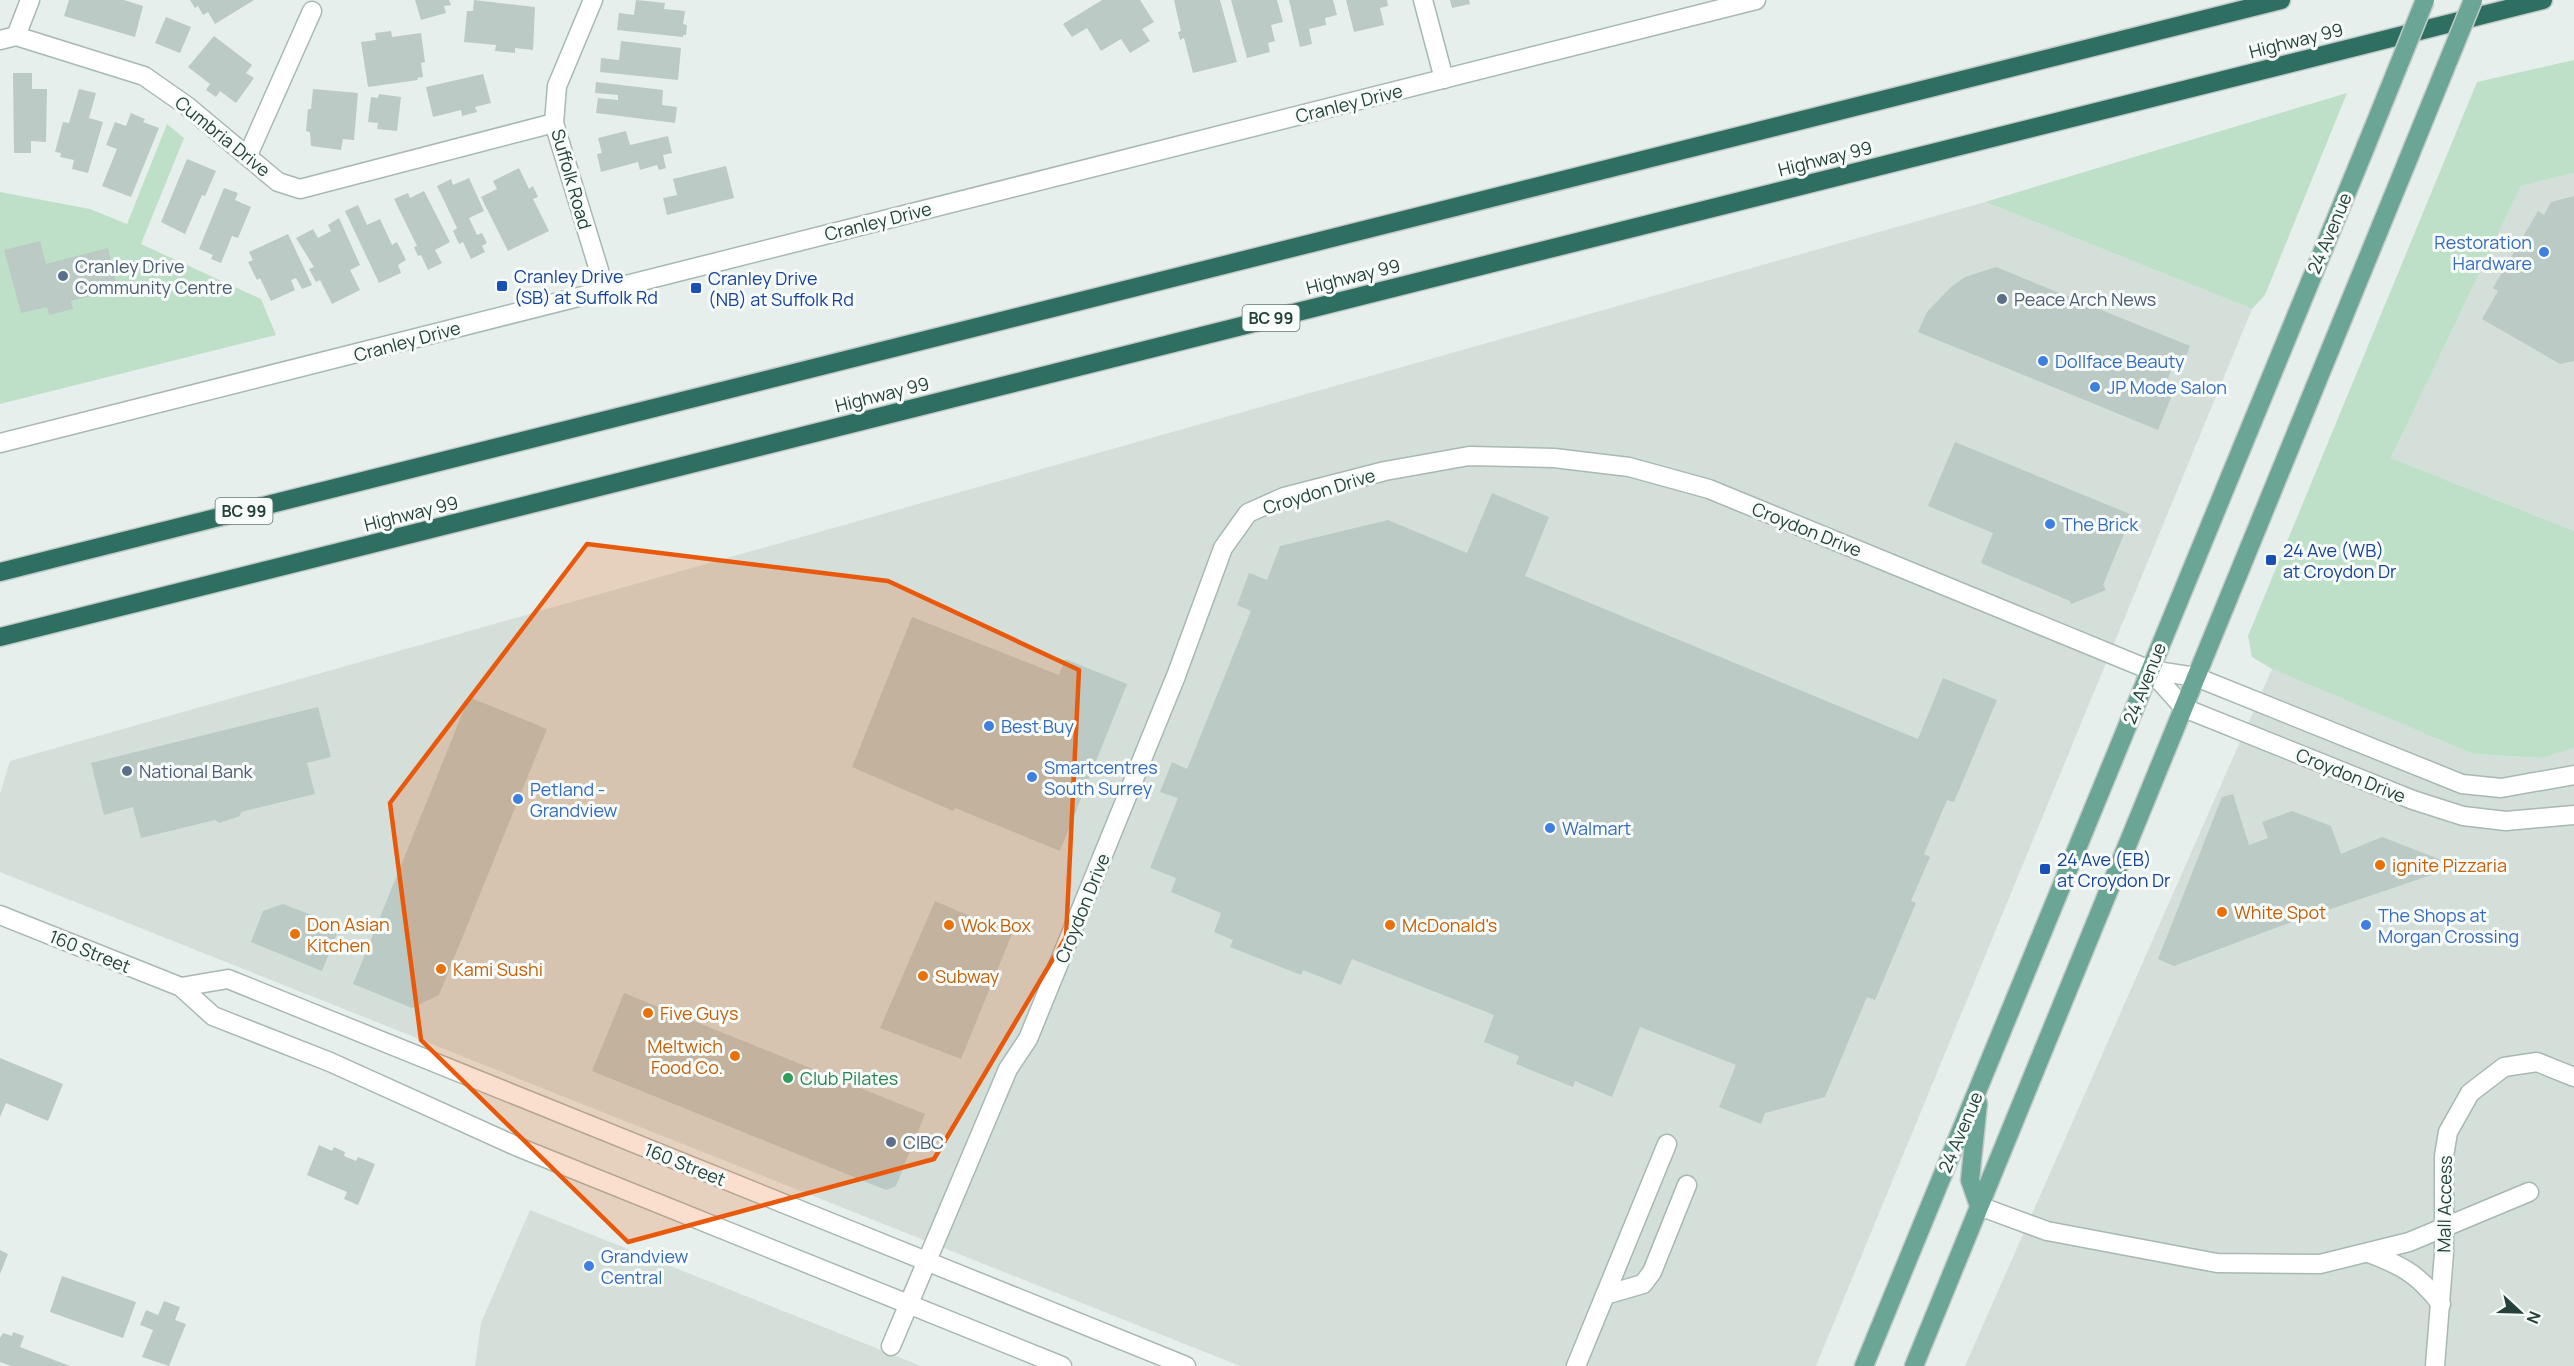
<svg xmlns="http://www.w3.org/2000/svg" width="2574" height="1366" viewBox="0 0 2574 1366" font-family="Manrope,sans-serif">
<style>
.built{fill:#d4dfda}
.green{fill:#bfe0c8}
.building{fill:#bbcac4}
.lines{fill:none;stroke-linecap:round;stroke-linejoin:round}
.minor-casing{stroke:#a8b8b2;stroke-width:21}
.major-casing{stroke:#c2cac8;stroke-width:21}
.highway-casing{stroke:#c2cac8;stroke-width:21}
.minor{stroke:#fff;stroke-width:18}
.major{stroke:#6aa596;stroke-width:18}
.highway{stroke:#2f6f62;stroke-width:18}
.major-bridge-casing{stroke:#c2cac8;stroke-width:21;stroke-linecap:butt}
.major-bridge{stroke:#6aa596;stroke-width:18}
.marked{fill:#e8590c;fill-opacity:0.2;stroke:#e8590c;stroke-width:4.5;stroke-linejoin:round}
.shop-dot{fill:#3f7fe0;stroke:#f7fbf9;stroke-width:2}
.service-dot{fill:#5c6f8a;stroke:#f7fbf9;stroke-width:2}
.transit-dot{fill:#1a4fb4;stroke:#f7fbf9;stroke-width:2}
.food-dot{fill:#e8710a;stroke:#f7fbf9;stroke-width:2}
.leisure-dot{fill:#2e9e5b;stroke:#f7fbf9;stroke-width:2}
.labels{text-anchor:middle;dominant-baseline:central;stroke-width:6;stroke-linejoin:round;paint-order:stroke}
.shield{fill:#f7fbf9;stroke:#637a73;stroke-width:1.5}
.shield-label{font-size:16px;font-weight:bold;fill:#24423a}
.street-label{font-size:18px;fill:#24423a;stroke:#f7fbf9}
.shop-label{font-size:18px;fill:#366cbe;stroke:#f7fbf9;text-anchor:start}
.service-label{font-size:18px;fill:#4e5e75;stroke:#f7fbf9;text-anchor:start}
.transit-label{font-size:18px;fill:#164399;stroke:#f7fbf9;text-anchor:start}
.food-label{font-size:18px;fill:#c56008;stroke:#f7fbf9;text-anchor:start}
.leisure-label{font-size:18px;fill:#27864d;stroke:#f7fbf9;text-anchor:start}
</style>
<rect width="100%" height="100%" fill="#e6efeb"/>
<g class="built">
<path d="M2574,173V531L2391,458L2521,186Z"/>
<path d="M1985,202L2252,309L1816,1366H1240L0,872V794L10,761Z"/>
<path d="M2272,669L2473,754L2541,758L2574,748V1366H1965Z"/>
<path d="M530,1210L921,1366H475L481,1323Z"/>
</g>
<g class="green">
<path d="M2574,60V173L2521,186L2391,458L2574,531V748L2542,758L2473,754L2272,669L2252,657L2248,636L2477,82Z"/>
<path d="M2347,93L2265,295L2252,309L1985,202Z"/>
<path d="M167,124L184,138L141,244L261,299L276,335L0,404V192L90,209L127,224Z"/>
</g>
<g class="building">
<path d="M69,0H124L143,6L135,37L64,16Z"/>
<path d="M190,0H254L215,24L208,12L203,15L198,6L195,8Z"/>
<path d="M415,0H449L451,5L444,6L446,13L421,20Z"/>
<path d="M474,0L535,7L533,50L515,48V53L495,51L496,45L464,42L467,11H473Z"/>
<path d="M636,0L665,3L664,9L685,11L683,24L687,25L686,35H683V37L617,30L619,13L634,15Z"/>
<path d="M1102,0H1140L1154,22L1142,29L1150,41L1130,53L1121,39L1101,51L1087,28L1072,37L1063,24Z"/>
<path d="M1174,0H1220L1237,62L1193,73L1184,38L1180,40L1178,32L1181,31Z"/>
<path d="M1231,0H1277L1283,22L1271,25L1275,41L1268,43L1270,52L1247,58Z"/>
<path d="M1289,0H1333L1337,15L1325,18L1326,25L1309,29L1312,44L1300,47Z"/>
<path d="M1346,0H1387L1388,6L1380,8L1384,25L1354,32Z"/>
<path d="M1450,0H1469L1470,4L1452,8Z"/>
<path d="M166,17L191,27L180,53L155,43Z"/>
<path d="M391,31L392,37L421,33L425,62L421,63L423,77L417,78L418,80L368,87L361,42L376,40L375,33Z"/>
<path d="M214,36L252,65L246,73L254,78L236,103L220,91L216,97L206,90L210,84L188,67Z"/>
<path d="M621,41L681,48L678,80L600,72L601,58L619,60Z"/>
<path d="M13,73H32V89H47L46,142L31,141V153H14Z"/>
<path d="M483,74L491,103L475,107L477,112L462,116L461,110L433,117L426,87Z"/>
<path d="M596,82L663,90L662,105L677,107L675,123L596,113L598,98L618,100V95L595,93Z"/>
<path d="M79,89L96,93L89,118L103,122L88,173L72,169L74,160L60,157L61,153L55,152L63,122L69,123Z"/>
<path d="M313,89L358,93L354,140L343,139L341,150L311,146L310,132L306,131L308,109H311Z"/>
<path d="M379,94L401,97L397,131L377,129L378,123L368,122L371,97L378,98Z"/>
<path d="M131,113L145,119L143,122L159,128L131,197L102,186L117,149L106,145L115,122L126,126Z"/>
<path d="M626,131L630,145L668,136L672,153L663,155L666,168L659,170L657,165L640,170L638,162L601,172L597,154L602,153L598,138Z"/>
<path d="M187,159L216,171L205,196L202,195L185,234L161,222Z"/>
<path d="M726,166L734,198L667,215L663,198L677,195L673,179Z"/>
<path d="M519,168L529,189L533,186L538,197L533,199L549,231L508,251L481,197L497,189L493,181Z"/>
<path d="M469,178L484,211L469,218L477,235L482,233L487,243L482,246L485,252L471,259L463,242L459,244L453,231L457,228L437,186L451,179L453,185Z"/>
<path d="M224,188L238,193L235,200L251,207L238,238L232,236L221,263L211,259L213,255L199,249Z"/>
<path d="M424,191L450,242L435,250L442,263L428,270L421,255L418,256L414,247L417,246L394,199L408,193L410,198Z"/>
<path d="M2574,196V361L2560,364L2482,319L2498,291L2493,288L2538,211L2544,215L2551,202Z"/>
<path d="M358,205L367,225L380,219L392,245L397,242L406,260L398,265L401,273L379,283L345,211Z"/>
<path d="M339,218L360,265L350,270L360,290L332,304L320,280L316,282L309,269L314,267L296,238L313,229L318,238L331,231L328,225Z"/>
<path d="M288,234L312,285L302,289L296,278L291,280L295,290L271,301L260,278L257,280L248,262L253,260L249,252Z"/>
<path d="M40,241L46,264L108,248L118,289L71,301L73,309L49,315L47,307L21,313L4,250Z"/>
<path d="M1996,267L2190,346L2181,370L2173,366L2165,386L2174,390L2158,430L1918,332L1927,312L1951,287L1965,277Z"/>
<path d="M1955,442L2132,515L2103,585L2106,590L2071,604L2070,601L1981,563L1993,533L1928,506Z"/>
<path d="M1492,493L1549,517L1525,576L1918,739L1943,678L1997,700L1954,802L1947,800L1924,854L1930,857L1911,901L1916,903L1875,1000L1867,997L1825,1097L1765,1113L1761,1124L1719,1107L1736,1065L1640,1027L1612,1097L1575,1081L1573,1087L1516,1064L1519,1056L1484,1042L1494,1015L1352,959L1341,985L1303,970L1301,975L1230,947L1233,940L1214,932L1221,913L1171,892L1176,878L1150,868L1178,798L1160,792L1172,762L1187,769L1251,611L1237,605L1249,573L1267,580L1280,546L1388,520L1467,553Z"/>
<path d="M912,617L1059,675L1065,659L1127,684L1060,851L955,808L953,811L852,767Z"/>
<path d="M469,697L547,729L439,995L412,1008L353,984Z"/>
<path d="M318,707L331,757L307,763L315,794L241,812L240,816L219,823L215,820L141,838L133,807L104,815L91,763Z"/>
<path d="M2233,794L2249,845L2268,838L2262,822L2292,811L2331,826L2341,854L2382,837L2439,859L2443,871L2278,927L2174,966L2158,959L2222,797Z"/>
<path d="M935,901L1012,934L961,1059L880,1028Z"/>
<path d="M283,904L340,926L322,971L251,942L263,911Z"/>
<path d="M624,993L925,1114L896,1186L886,1190L592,1071Z"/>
<path d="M0,1058L63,1084L48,1121L6,1103L0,1117Z"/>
<path d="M319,1145L332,1151L334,1147L345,1152L344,1156L356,1161L358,1157L375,1164L358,1205L344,1199L347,1192L307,1175Z"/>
<path d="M0,1250L8,1254L0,1274Z"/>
<path d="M62,1276L136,1302L123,1338L50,1312Z"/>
<path d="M164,1301L180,1307L175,1320L186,1324L169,1366L142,1357L153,1330L140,1325L146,1310L158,1315Z"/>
<path d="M13,1332L24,1336L20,1347L70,1366H11L0,1362V1338L3,1333L12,1336Z"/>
</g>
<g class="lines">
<g class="minor-casing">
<g id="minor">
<path d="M593,0L557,86L554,123L605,290"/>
<path d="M1423,0L1444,79"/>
<path d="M16,36L30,0"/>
<path d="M0,40L16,36L144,76L187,106L278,182L300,189L554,123"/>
<path d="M248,155L312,11"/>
<path d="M0,443L1756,0"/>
<path d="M2150,670L2184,708L2413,800L2463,816L2506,821L2574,815"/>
<path d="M0,915L181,987L213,1016L330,1062L518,1147L1062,1366"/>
<path d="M181,987L228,979L1186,1366"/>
<path d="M1979,1206L2047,1231L2217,1263L2320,1264L2409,1242L2529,1192"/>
<path d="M2369,1253C2403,1266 2419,1275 2441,1304"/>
<path d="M1605,1295L1643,1284L1652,1272L1687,1185"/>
<path d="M891,1346L1008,1069L1028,1039L1176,676L1223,548L1248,513L1284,497L1385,471L1469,456L1554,458L1629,467L1709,489L2150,670L2196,677L2462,784L2501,788L2574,775"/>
<path d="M1576,1366L1667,1144"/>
<path d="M2435,1366L2444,1253V1156L2448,1132L2470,1093L2504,1067L2537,1062L2574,1077"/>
</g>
</g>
<g class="major-casing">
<g id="major">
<path d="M1978,1103L1970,1180L1979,1206"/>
<path d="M1864,1366L2366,146"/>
<path d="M1914,1366L2407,162"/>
</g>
</g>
<g class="highway-casing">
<g id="highway">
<path d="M0,572L2281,0"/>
<path d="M0,637L2543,0"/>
</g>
</g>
<use href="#minor" class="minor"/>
<use href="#major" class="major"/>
<use href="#highway" class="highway"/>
<g class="major-bridge-casing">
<g id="major-bridge">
<path d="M2366,146L2425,0"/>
<path d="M2407,162L2473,0"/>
</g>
</g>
<use href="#major-bridge" class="major-bridge"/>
</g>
<path class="marked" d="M587,544L888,581L1079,670L1066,937L934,1159L628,1242L421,1040L390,803Z"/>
<g class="shop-dot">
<circle cx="2544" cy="252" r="6"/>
<circle cx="2043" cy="361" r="6"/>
<circle cx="2095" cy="387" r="6"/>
<circle cx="2050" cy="524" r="6"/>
<circle cx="989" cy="726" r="6"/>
<circle cx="1032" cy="777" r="6"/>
<circle cx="518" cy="799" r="6"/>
<circle cx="1550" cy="828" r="6"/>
<circle cx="2366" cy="925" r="6"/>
<circle cx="589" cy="1266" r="6"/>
</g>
<g class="service-dot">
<circle cx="63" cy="276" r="6"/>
<circle cx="2002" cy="299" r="6"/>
<circle cx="127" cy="771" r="6"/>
<circle cx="891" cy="1142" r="6"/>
</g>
<g class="transit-dot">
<rect x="496" y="280" width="12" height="12" rx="3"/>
<rect x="690" y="282" width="12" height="12" rx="3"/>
<rect x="2265" y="554" width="12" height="12" rx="3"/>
<rect x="2039" y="863" width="12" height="12" rx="3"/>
</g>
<g class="food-dot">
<circle cx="2380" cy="865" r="6"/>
<circle cx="2222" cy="912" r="6"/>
<circle cx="949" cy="925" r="6"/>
<circle cx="1390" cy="925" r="6"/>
<circle cx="295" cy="934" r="6"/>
<circle cx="441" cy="969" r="6"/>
<circle cx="923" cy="976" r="6"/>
<circle cx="648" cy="1013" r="6"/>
<circle cx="735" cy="1056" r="6"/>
</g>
<circle class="leisure-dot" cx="788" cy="1078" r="6"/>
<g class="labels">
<g class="shield">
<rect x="1242.5" y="305" width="57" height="26" rx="4.5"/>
<rect x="215.5" y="498" width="57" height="26" rx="4.5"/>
</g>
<g class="shield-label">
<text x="1271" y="318">BC 99</text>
<text x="244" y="511">BC 99</text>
</g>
<g class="street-label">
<text transform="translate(2296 40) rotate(-14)">Highway 99</text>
<text transform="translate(1349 103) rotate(-14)">Cranley Drive</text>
<text transform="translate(223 136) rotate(39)">Cumbria Drive</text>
<text transform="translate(1825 158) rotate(-14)">Highway 99</text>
<text transform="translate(572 179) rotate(74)">Suffolk Road</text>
<text transform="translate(878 221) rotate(-14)">Cranley Drive</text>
<text transform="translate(2329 233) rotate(-67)">24 Avenue</text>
<text transform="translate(1353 276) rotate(-14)">Highway 99</text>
<text transform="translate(407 341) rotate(-15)">Cranley Drive</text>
<text transform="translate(882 394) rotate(-14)">Highway 99</text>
<text transform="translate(1319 491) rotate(-17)">Croydon Drive</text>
<text transform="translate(411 513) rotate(-14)">Highway 99</text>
<text transform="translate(1807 529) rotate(22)">Croydon Drive</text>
<text transform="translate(2144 683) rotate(-68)">24 Avenue</text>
<text transform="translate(2351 775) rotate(22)">Croydon Drive</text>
<text transform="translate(1082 908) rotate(-68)">Croydon Drive</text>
<text transform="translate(90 951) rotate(22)">160 Street</text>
<text transform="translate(1960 1132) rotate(-67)">24 Avenue</text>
<text transform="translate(685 1164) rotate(22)">160 Street</text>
<text transform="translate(2444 1204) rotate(-89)">Mall Access</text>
</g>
<g class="shop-label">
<text x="2532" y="242" text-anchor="end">Restoration<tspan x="2532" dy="21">Hardware</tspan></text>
<text x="2055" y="361">Dollface Beauty</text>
<text x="2107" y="387">JP Mode Salon</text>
<text x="2062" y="524">The Brick</text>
<text x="1001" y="726">Best Buy</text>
<text x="1044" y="767">Smartcentres<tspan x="1044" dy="21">South Surrey</tspan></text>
<text x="530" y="789">Petland -<tspan x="530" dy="21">Grandview</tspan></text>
<text x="1562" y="828">Walmart</text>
<text x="2378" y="915">The Shops at<tspan x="2378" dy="21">Morgan Crossing</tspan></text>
<text x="601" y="1256">Grandview<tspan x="601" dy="21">Central</tspan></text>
</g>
<g class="service-label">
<text x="75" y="266">Cranley Drive<tspan x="75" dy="21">Community Centre</tspan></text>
<text x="2014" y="299">Peace Arch News</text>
<text x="139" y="771">National Bank</text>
<text x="903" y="1142">CIBC</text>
</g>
<g class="transit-label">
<text x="514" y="276">Cranley Drive<tspan x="514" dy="21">(SB) at Suffolk Rd</tspan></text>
<text x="708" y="278">Cranley Drive<tspan x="708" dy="21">(NB) at Suffolk Rd</tspan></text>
<text x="2283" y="550">24 Ave (WB)<tspan x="2283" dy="21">at Croydon Dr</tspan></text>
<text x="2057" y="859">24 Ave (EB)<tspan x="2057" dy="21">at Croydon Dr</tspan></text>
</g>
<g class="food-label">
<text x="2392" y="865">ignite Pizzaria</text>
<text x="2234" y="912">White Spot</text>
<text x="307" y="924">Don Asian<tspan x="307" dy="21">Kitchen</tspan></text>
<text x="961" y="925">Wok Box</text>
<text x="1402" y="925">McDonald's</text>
<text x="453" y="969">Kami Sushi</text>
<text x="935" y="976">Subway</text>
<text x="660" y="1013">Five Guys</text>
<text x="723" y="1046" text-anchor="end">Meltwich<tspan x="723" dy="21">Food Co.</tspan></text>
</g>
<g class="leisure-label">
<text x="800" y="1078">Club Pilates</text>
</g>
</g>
<g transform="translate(2520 1312) rotate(112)" stroke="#f7fbf9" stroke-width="4.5" paint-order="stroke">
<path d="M0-4.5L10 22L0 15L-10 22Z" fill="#24423a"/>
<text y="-9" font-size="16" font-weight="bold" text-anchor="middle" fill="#24423a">N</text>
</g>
</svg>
